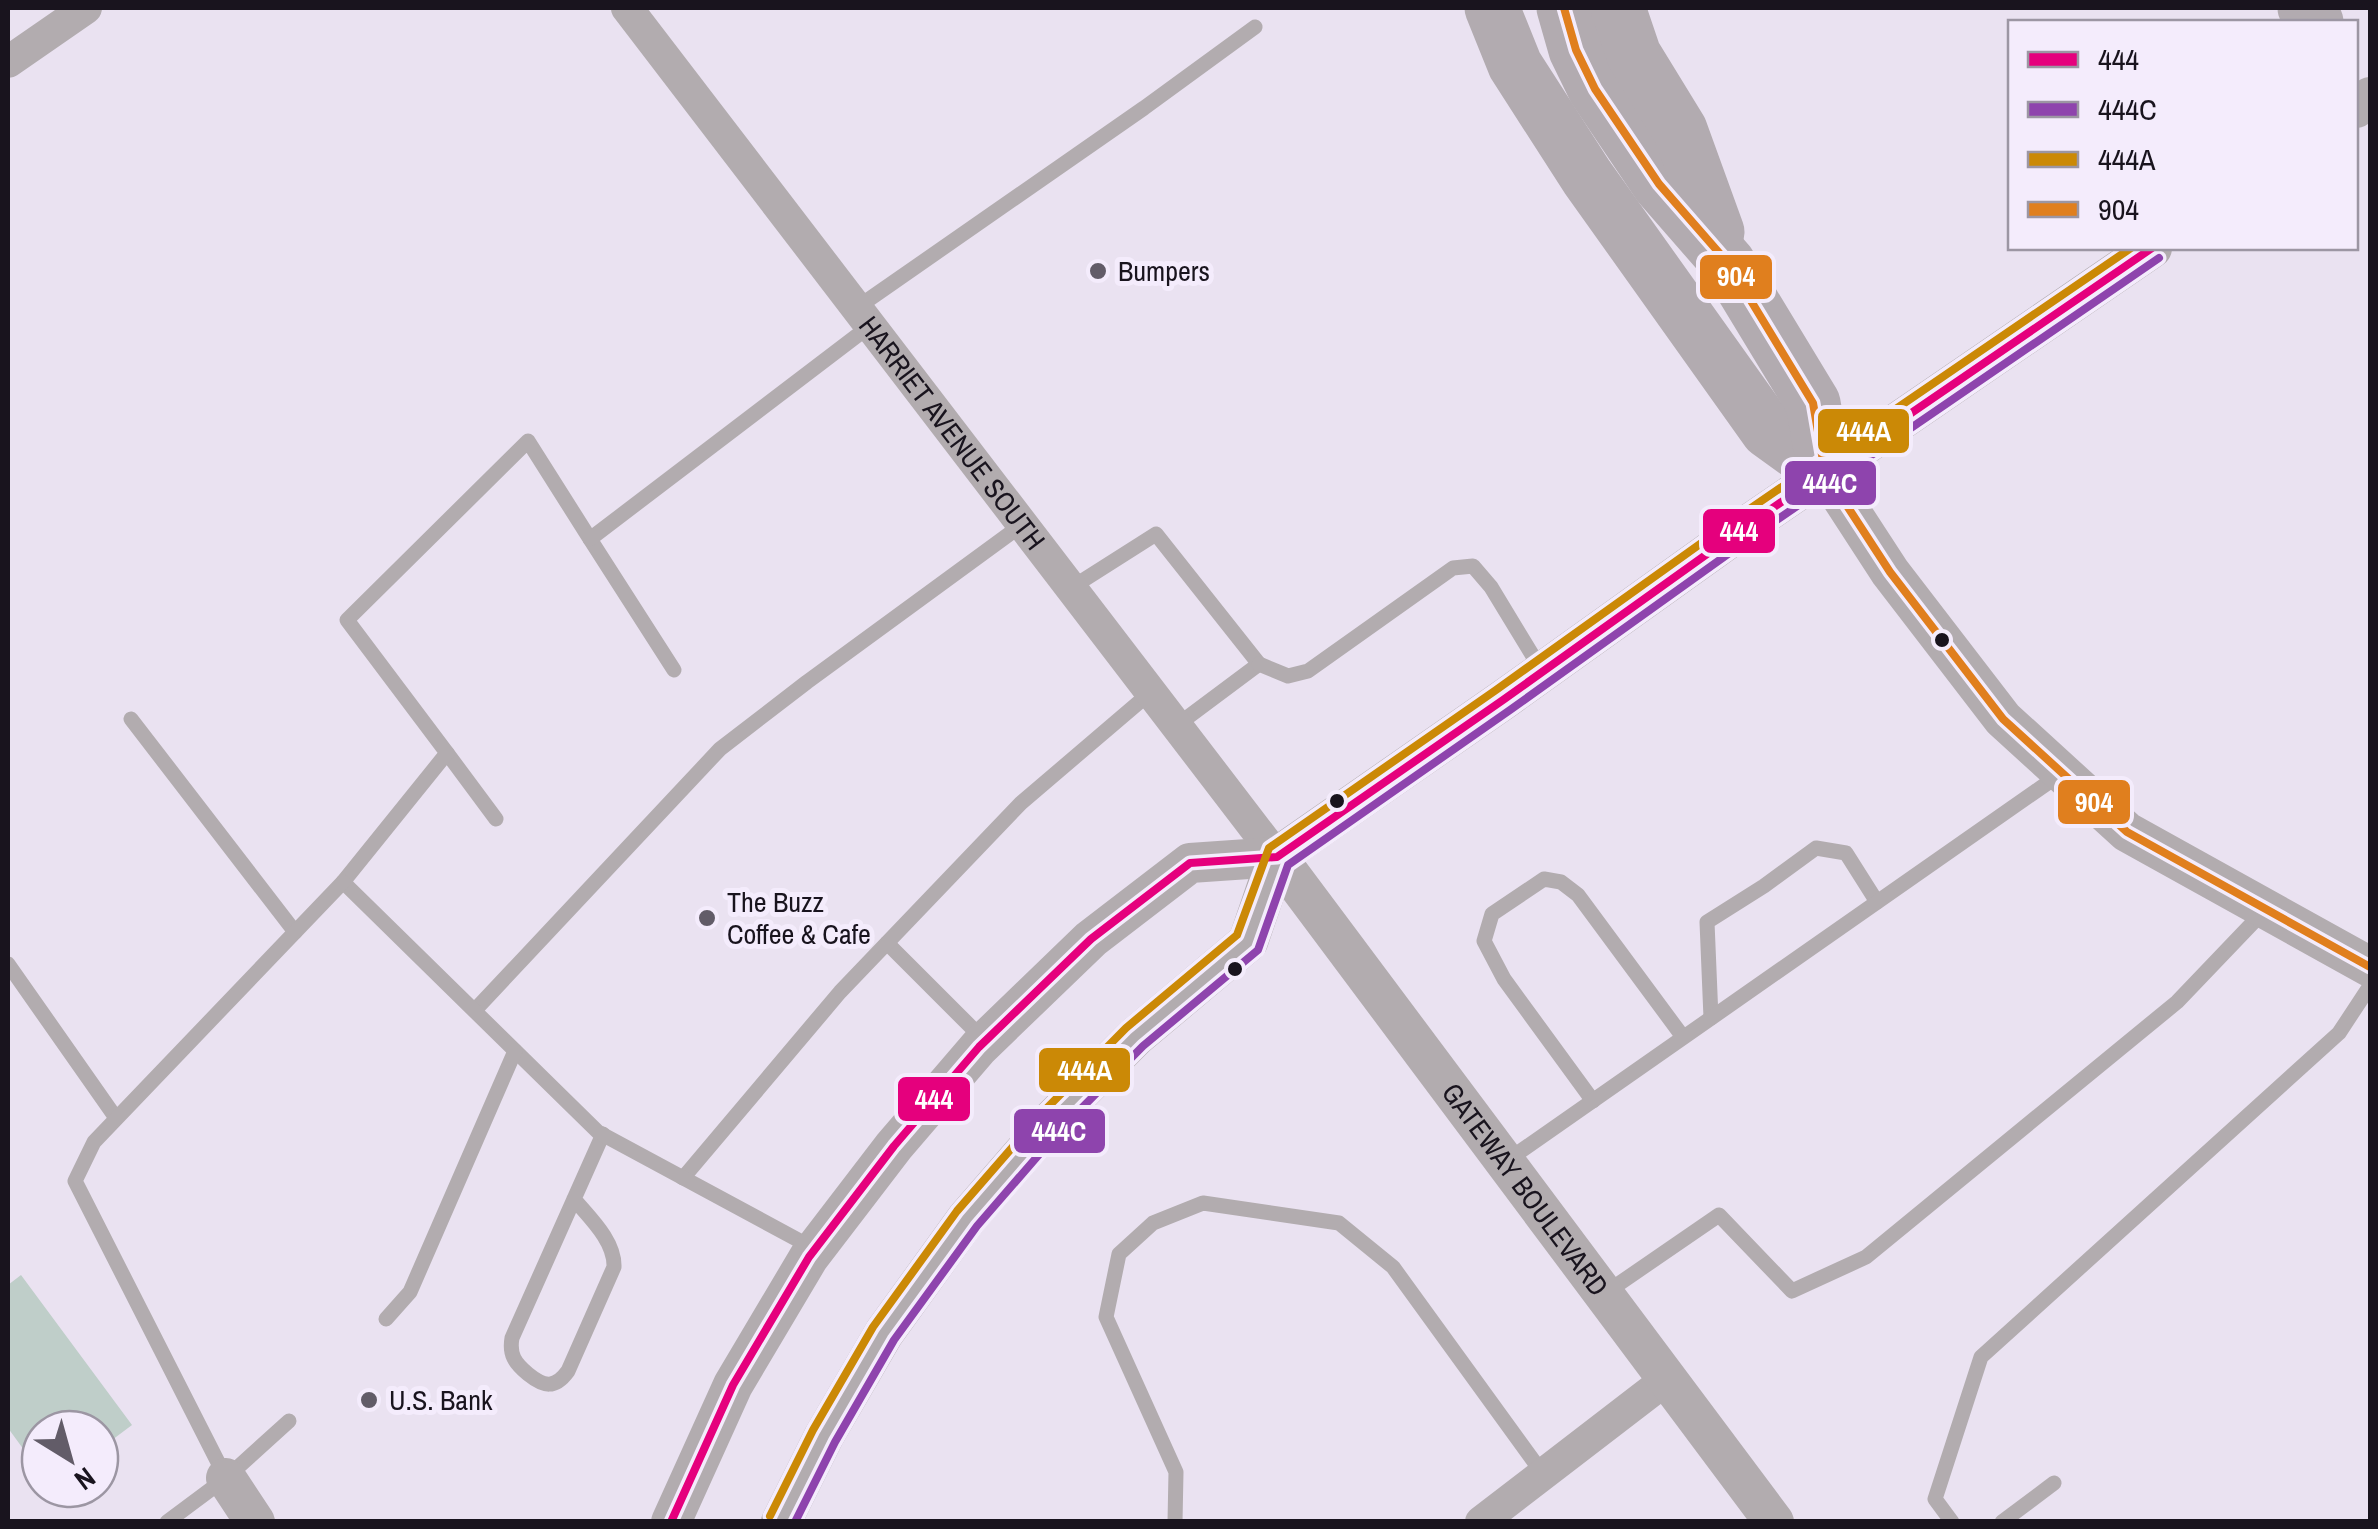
<svg xmlns="http://www.w3.org/2000/svg" width="2378" height="1529" viewBox="0 0 2378 1529" font-family="'Archivo Narrow',sans-serif">
<style>
.green{fill:#bfcec9}
.lines{fill:none;stroke-linecap:round;stroke-linejoin:round}
.service{stroke:#b2acaf;stroke-width:15}
.minor{stroke:#b2acaf;stroke-width:32}
.tertiary{stroke:#b2acaf;stroke-width:40}
.motorway{stroke:#b2abb0;stroke-width:55}
.tertiary-bridge{stroke:#b2acaf;stroke-width:40}
.bus-1-casing{stroke:#f4ecfc;stroke-width:15}
.bus-2-casing{stroke:#f4ecfc;stroke-width:15}
.bus-3-casing{stroke:#f4ecfc;stroke-width:15}
.bus-4-casing{stroke:#f4ecfc;stroke-width:15}
.bus-1{stroke:#e5007d;stroke-width:8}
.bus-2{stroke:#8e44ad;stroke-width:8}
.bus-3{stroke:#cb8906;stroke-width:8}
.bus-4{stroke:#e07f1e;stroke-width:8}
.poi-dot{fill:#625c68;stroke:#f4ecfc;stroke-width:4}
.bus-dot{fill:#19141e;stroke:#f4ecfc;stroke-width:4}
.labels{text-anchor:middle;dominant-baseline:central;stroke-width:10;stroke-linejoin:round;paint-order:stroke}
.poi-label{font-size:28px;fill:#19141e;stroke:#f4ecfc;text-anchor:start}
.street-label{font-size:28px;fill:#19141e;stroke:#f4ecfc}
.line-badge{stroke:#f4ecfc;stroke-width:4}
.badge-label{font-size:28px;text-anchor:middle;font-weight:bold;fill:#fff}
</style>
<rect width="100%" height="100%" fill="#eae2f1"/>
<path class="green" d="M21,1275L132,1425L100,1449V1429H40V1472L8,1428V1285Z"/>
<g class="lines">
<g class="service">
<path d="M858,307L1144,108L1255,27"/>
<path d="M590,539L674,670"/>
<path d="M1071,588L1156,534L1259,664L1176,726"/>
<path d="M1259,664L1288,676L1308,671L1453,568L1473,566L1491,587L1542,671"/>
<path d="M131,719L295,932"/>
<path d="M447,753L496,819"/>
<path d="M887,943L985,1041"/>
<path d="M8,964L116,1118"/>
<path d="M475,1010L720,749L807,682L1023,524"/>
<path d="M1711,1018L1707,922L1764,886L1816,848L1846,853L1877,902"/>
<path d="M1593,1101L1504,979L1484,941L1492,914L1544,879L1561,882L1578,895L1683,1037"/>
<path d="M1508,1160L2059,775"/>
<path d="M683,1178L840,992L1021,803L1151,692"/>
<path d="M574,1199C590,1218 615,1241 614,1267L568,1371C555,1389 544,1387 528,1374C515,1363 509,1355 512,1338L603,1134"/>
<path d="M813,1248L598,1132L343,882L447,753L347,620L528,441L590,539L871,325"/>
<path d="M1604,1294L1719,1215L1792,1291L1866,1257L2177,1002L2265,910"/>
<path d="M386,1319L410,1292L515,1051"/>
<path d="M226,1478L75,1181L94,1142L343,882"/>
<path d="M167,1522L226,1478L289,1421"/>
<path d="M1175,1522L1176,1472L1106,1317L1119,1254L1153,1223L1203,1203L1339,1223L1393,1267L1543,1474"/>
<path d="M1952,1522L1935,1499L1981,1357L2339,1033L2370,986"/>
<path d="M2002,1522L2054,1483"/>
</g>
<g class="minor">
<path id="s1" d="M627,8L1277,857"/>
<path d="M8,62L86,8"/>
<path d="M1481,1522L1667,1379"/>
</g>
<g class="tertiary">
<path d="M1825,472L1890,572L2003,719L2127,832L2370,967"/>
<path id="s2" d="M1277,857L1774,1522"/>
<path d="M226,1478L255,1522"/>
<path d="M671,1522L733,1385L809,1257L894,1146L979,1047L1091,939L1190,863L1277,857L1503,700L1742,529L2152,248"/>
<path d="M781,1522L824,1436L884,1333L967,1218L1053,1119L1135,1037L1248,942L1277,857"/>
</g>
<g class="motorway">
<path d="M1492,8L1515,65L1587,177L1768,431L1825,472"/>
<path d="M1564,8L1576,50L1595,89L1659,184L1728,263L1813,403L1825,472"/>
<path d="M1618,8L1634,55L1680,130L1717,232"/>
<path d="M2305,8L2316,22"/>
</g>
<path class="tertiary-bridge" d="M2356,108L2370,97"/>
<g class="bus-1-casing">
<path id="bus-1" d="M671,1522L733,1385L809,1257L894,1146L979,1047L1091,939L1190,863L1277,857L1503,700L1742,529L2152,248"/>
</g>
<g class="bus-2-casing">
<path id="bus-2" d="M795,1522L835,1442L894,1340L977,1226L1062,1128L1143,1046L1258,950L1288,865L1510,710L1749,539L2159,258"/>
</g>
<g class="bus-3-casing">
<path id="bus-3" d="M770,1516L813,1430L873,1327L957,1211L1044,1111L1126,1028L1237,935L1269,848L1496,690L1735,519L2131,248"/>
</g>
<g class="bus-4-casing">
<path id="bus-4" d="M1564,8L1576,50L1595,89L1659,184L1728,263L1813,403L1825,472L1890,572L2003,719L2127,832L2370,967"/>
</g>
<use href="#bus-1" class="bus-1"/>
<use href="#bus-2" class="bus-2"/>
<use href="#bus-3" class="bus-3"/>
<use href="#bus-4" class="bus-4"/>
</g>
<g class="poi-dot">
<circle cx="1098" cy="271" r="10"/>
<circle cx="707" cy="918" r="10"/>
<circle cx="369" cy="1400" r="10"/>
</g>
<g class="bus-dot">
<circle cx="1942" cy="640" r="9"/>
<circle cx="1337" cy="801" r="9"/>
<circle cx="1235" cy="969" r="9"/>
</g>
<g class="labels">
<g class="poi-label">
<text x="1118" y="271">Bumpers</text>
<text x="727" y="902">The Buzz<tspan x="727" dy="32">Coffee &amp; Cafe</tspan></text>
<text x="389" y="1400">U.S. Bank</text>
</g>
<g class="street-label">
<text stroke="none"><textPath href="#s1" startOffset="535">HARRIET AVENUE SOUTH</textPath></text>
<text stroke="none"><textPath href="#s2" startOffset="415">GATEWAY BOULEVARD</textPath></text>
</g>
</g>
<g class="line-badge">
<rect x="1698" y="253" width="76" height="48" rx="10" fill="#e07f1e"/>
<rect x="1816" y="407" width="95" height="48" rx="10" fill="#cb8906"/>
<rect x="1783" y="459" width="95" height="48" rx="10" fill="#8e44ad"/>
<rect x="1701" y="507" width="76" height="48" rx="10" fill="#e5007d"/>
<rect x="2056" y="778" width="76" height="48" rx="10" fill="#e07f1e"/>
<rect x="1037" y="1046" width="95" height="48" rx="10" fill="#cb8906"/>
<rect x="896" y="1075" width="76" height="48" rx="10" fill="#e5007d"/>
<rect x="1012" y="1107" width="95" height="48" rx="10" fill="#8e44ad"/>
</g>
<g class="badge-label">
<text x="1736" y="286">904</text>
<text x="1864" y="441">444A</text>
<text x="1830" y="493">444C</text>
<text x="1739" y="541">444</text>
<text x="2094" y="812">904</text>
<text x="1085" y="1080">444A</text>
<text x="934" y="1109">444</text>
<text x="1059" y="1141">444C</text>
</g>
<rect width="2378" height="1529" fill="none" stroke="#19141e" stroke-width="20"/>
<rect x="2008" y="20" width="350" height="230" fill="#f4ecfc" stroke="#9c96a3" stroke-width="2.5"/>
<rect x="2028" y="52" width="50" height="15" fill="#e5007d" stroke="#9c96a3" stroke-width="2.5"/>
<text x="2098" y="70" font-size="30" fill="#19141e">444</text>
<rect x="2028" y="102" width="50" height="15" fill="#8e44ad" stroke="#9c96a3" stroke-width="2.5"/>
<text x="2098" y="120" font-size="30" fill="#19141e">444C</text>
<rect x="2028" y="152" width="50" height="15" fill="#cb8906" stroke="#9c96a3" stroke-width="2.5"/>
<text x="2098" y="170" font-size="30" fill="#19141e">444A</text>
<rect x="2028" y="202" width="50" height="15" fill="#e07f1e" stroke="#9c96a3" stroke-width="2.5"/>
<text x="2098" y="220" font-size="30" fill="#19141e">904</text>
<g transform="translate(70 1459) rotate(143)"><circle r="48" fill="#f4ecfc" stroke="#9c96a3" stroke-width="2.5"/>
<path d="M0-8L18 38L0 25L-18 38Z" fill="#625c68"/>
<text y="-15" font-size="28" font-weight="bold" text-anchor="middle" fill="#19141e">N</text>
</g>
</svg>
